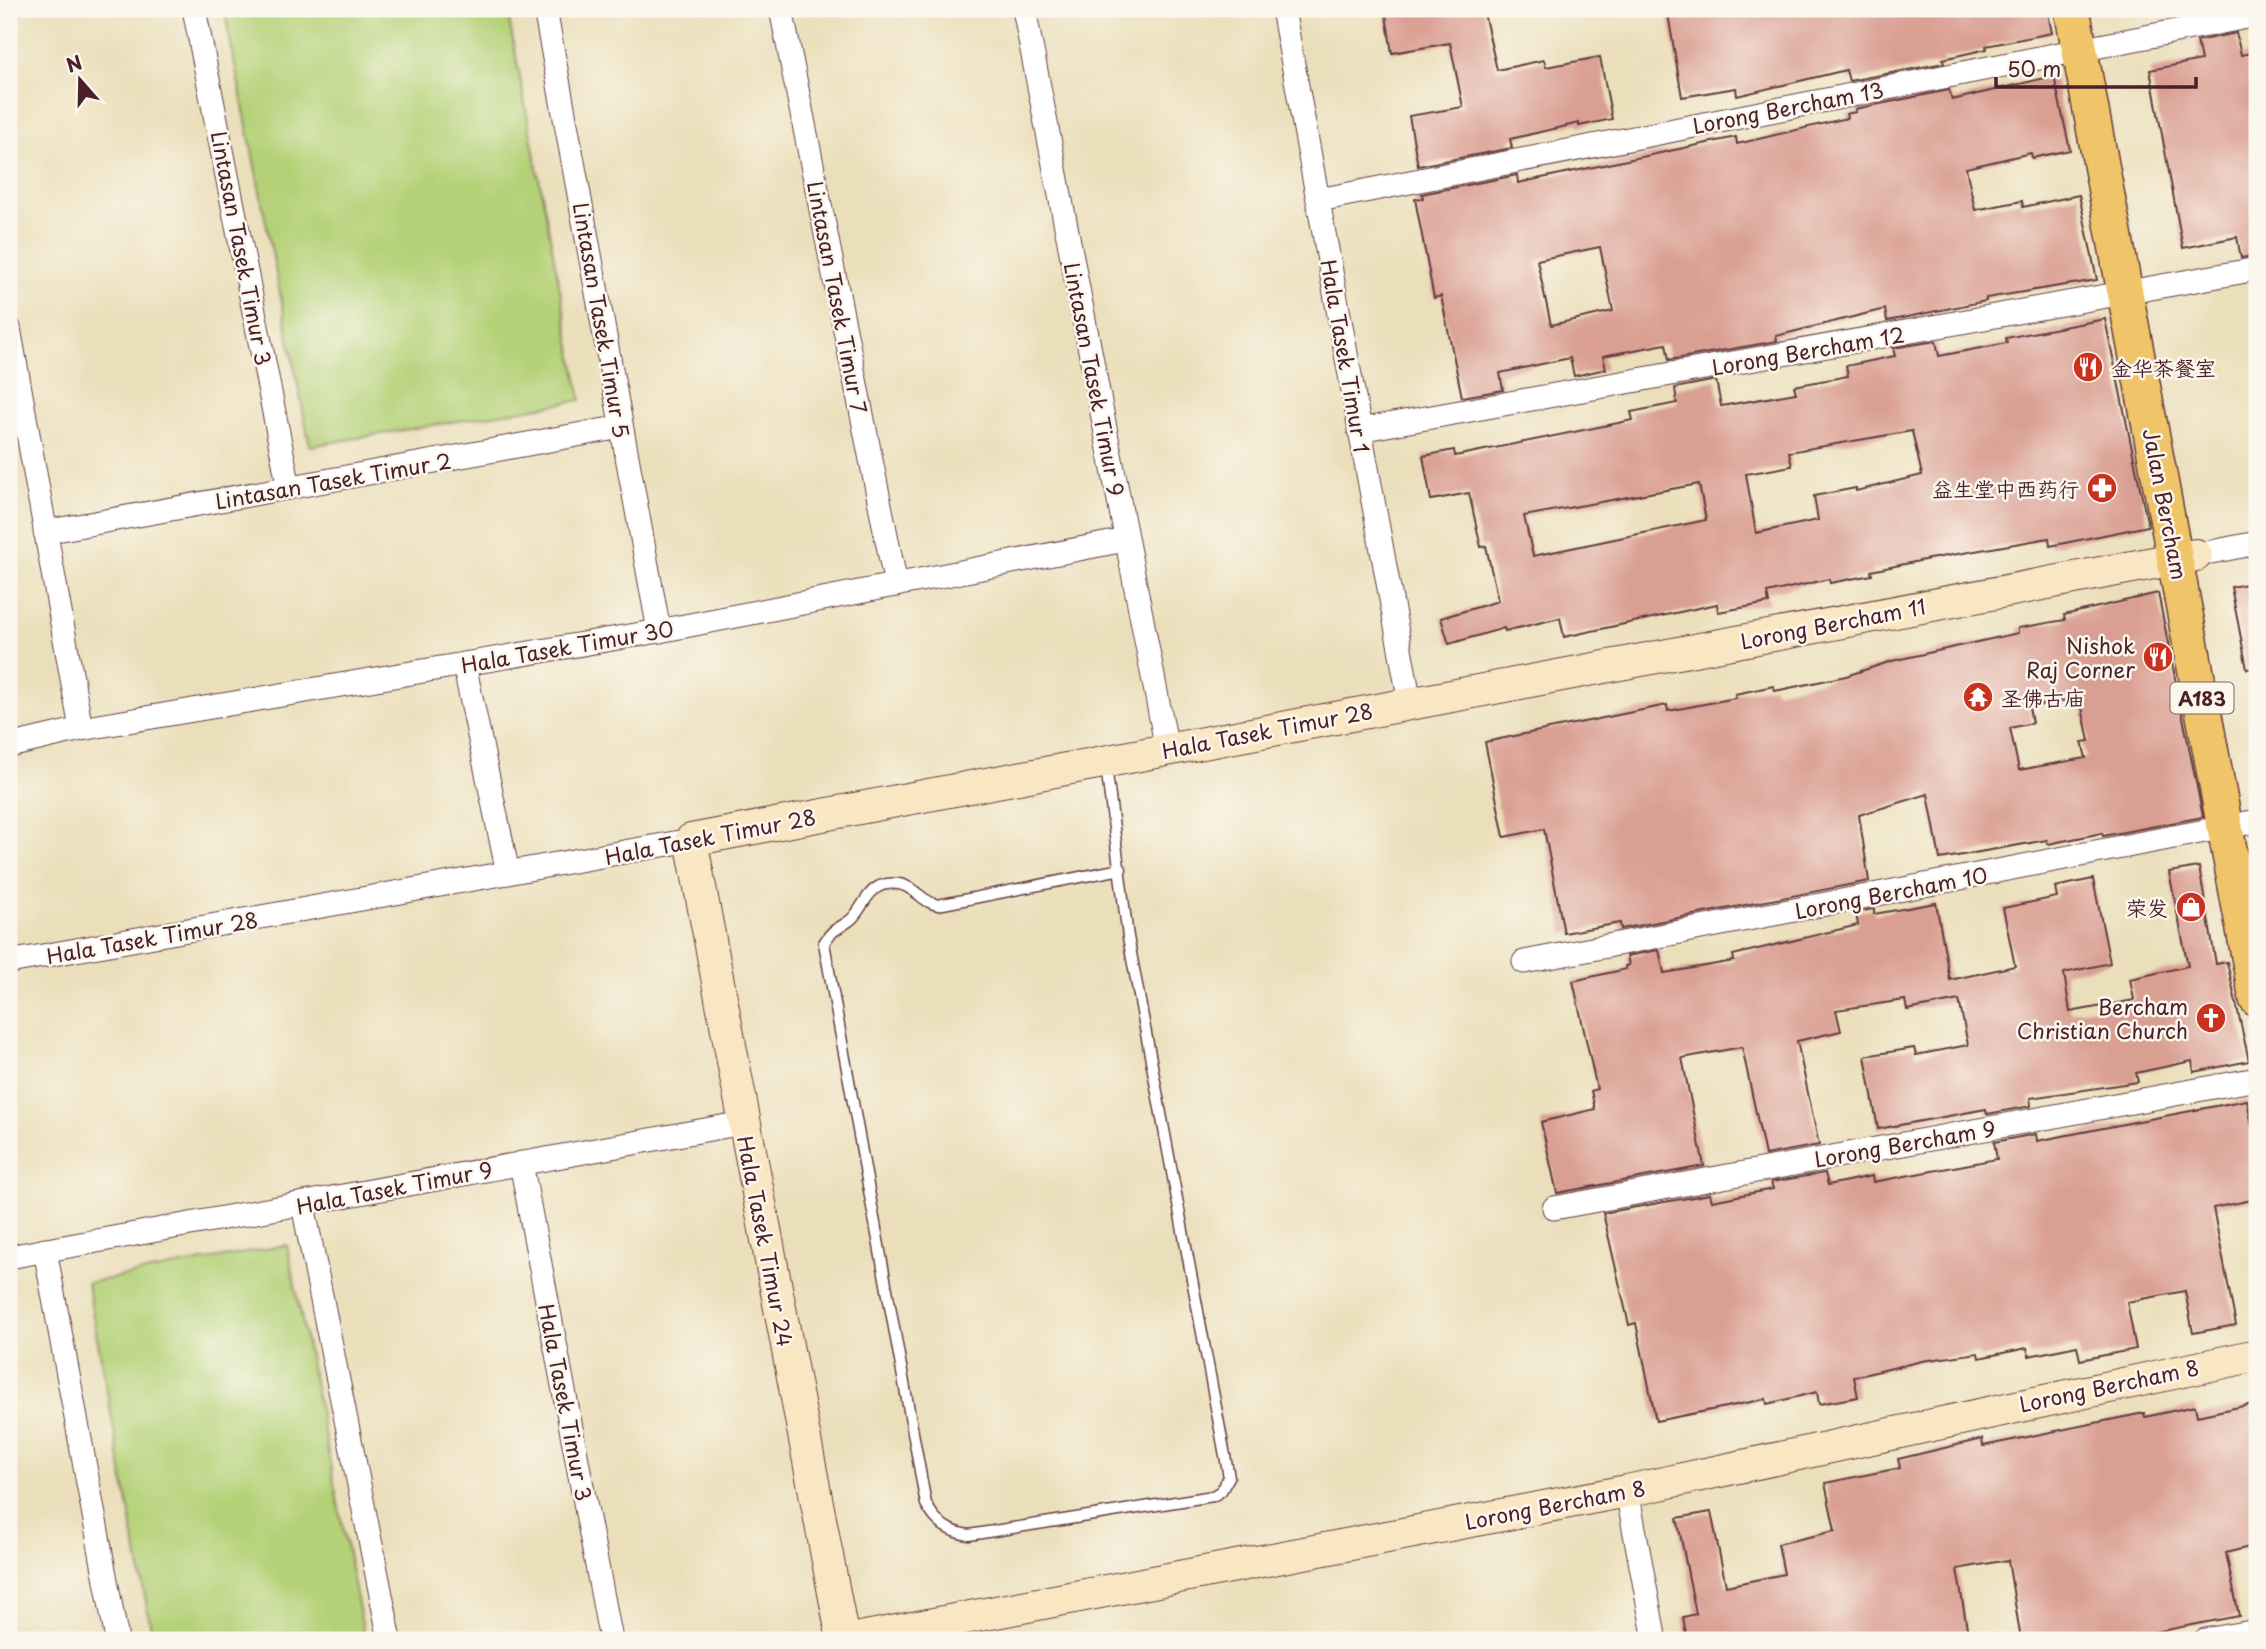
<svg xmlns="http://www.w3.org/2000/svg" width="2266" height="1649" viewBox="0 0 2266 1649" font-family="'Playpen Sans','LXGW WenKai TC',sans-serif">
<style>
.green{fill:#b4d177;stroke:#7f7851;stroke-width:2}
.building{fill:#da9f93;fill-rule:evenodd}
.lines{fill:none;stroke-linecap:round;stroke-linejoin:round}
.lane-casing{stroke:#623c41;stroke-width:13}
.street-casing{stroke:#623c41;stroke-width:25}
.secondary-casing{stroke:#623c41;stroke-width:34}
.primary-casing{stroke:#623c41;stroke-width:38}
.lane{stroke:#fff;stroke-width:10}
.street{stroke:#fff;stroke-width:23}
.secondary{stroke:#f9e7c3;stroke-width:32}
.primary{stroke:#f0c469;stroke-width:35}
.labels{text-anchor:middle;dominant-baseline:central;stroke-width:5;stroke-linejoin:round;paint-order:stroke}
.shield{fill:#fbf7ec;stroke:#7f6065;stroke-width:2}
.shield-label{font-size:19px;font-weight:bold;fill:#4a1f2b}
.street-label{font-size:21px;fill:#4a1f2b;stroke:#fbf7ec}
.poi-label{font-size:21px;fill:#4a1f2b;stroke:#fbf7ec;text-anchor:end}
</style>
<rect width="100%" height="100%" fill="#fbf7ec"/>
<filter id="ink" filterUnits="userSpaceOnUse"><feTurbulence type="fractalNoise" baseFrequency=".0143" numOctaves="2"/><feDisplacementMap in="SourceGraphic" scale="14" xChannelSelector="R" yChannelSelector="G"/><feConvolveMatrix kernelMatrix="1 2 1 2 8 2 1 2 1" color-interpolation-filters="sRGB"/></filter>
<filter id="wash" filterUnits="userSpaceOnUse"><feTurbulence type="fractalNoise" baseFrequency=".00686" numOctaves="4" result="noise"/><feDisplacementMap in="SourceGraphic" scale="28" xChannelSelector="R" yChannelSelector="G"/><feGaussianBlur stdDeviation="1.57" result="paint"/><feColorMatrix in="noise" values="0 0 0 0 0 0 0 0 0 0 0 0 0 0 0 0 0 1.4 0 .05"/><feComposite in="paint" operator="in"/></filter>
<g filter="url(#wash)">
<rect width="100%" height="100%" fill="#ebdfbb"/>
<g class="green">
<path d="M224,9H507L581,400L310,446Z"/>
<path d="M287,1245L365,1640H153L87,1283Z"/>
</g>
<g id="blocks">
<g class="building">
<path d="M1385,9H1483L1497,70L1544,60L1546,67L1600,57L1612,119L1579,126V123L1510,139L1512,148L1418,166L1409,116L1463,107L1450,43L1392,53Z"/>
<path d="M1696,9H2047L2052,33L1986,46L1987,49L1943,59L1944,63L1849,81L1846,70L1737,96L1736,88L1682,97L1668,14Z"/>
<path d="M2236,33L2241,55L2257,52V255L2241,258L2237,237L2183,248L2150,70L2201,60L2197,41Z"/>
<path d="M2054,76L2070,150L2032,158L2031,153L1966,168L1975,210L2022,201L2023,207L2079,195L2097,280L1986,298V301L1887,321L1885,309L1776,336L1777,341L1669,360L1666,344L1603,356L1606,369L1574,376L1570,358L1500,373L1503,390L1462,397L1441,296L1434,298L1415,199L1423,198L1422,194L1517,175L1518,183L1736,137L1737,144L1847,118L1846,114L1856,112L1855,109L1949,90L1952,100ZM1600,247L1613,311L1551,325L1537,260Z"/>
<path d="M2105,319L2148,526L2050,546L2049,538L1929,559L1871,571L1872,575L1830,583L1829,579L1767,593L1769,603L1718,612L1717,604L1564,637L1560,618L1505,631L1504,628L1449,644L1441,618L1498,601L1486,546L1481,547L1469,493L1431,500L1423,456L1454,450L1455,456L1633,420L1631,412L1677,403L1675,388L1716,380L1721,406L1796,393L1794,386L1848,376L1846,366L1895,356L1893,348L1936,341L1939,356L2007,343L2006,338ZM1912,431L1922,475L1856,491V488L1814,496L1818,520L1756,533L1746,474L1792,466L1789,452ZM1699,484L1706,520L1533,556L1524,516Z"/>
<path d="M2257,582V668L2247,669L2231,587Z"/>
<path d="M2158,593L2203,817L2103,836L2102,833L2048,844L2047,840L1940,859L1928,794L1859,815L1869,881L1621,929L1620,923L1564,933L1544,829L1504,837L1485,742L1667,705L1668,711L1736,698L1735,694L1774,686L1775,691L1846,676L1892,661L2018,633V628L2065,620L2064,615ZM2080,698L2089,741L2082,742L2086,758L2019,770L2010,728L2032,723L2029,707Z"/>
<path d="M2199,867L2216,964L2227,962L2249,1061L2194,1072L2192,1061L2136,1073L2138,1082L2030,1098L2031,1106L1987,1114L1986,1109L1878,1129L1865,1056L1914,1048L1916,1055L1968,1045L1959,1000L1907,1010L1905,1000L1836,1010L1841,1031L1797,1041L1819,1145L1765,1155L1742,1047L1682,1058L1704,1166L1557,1193L1541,1122L1595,1109L1591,1091L1597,1089L1573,981L1626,969L1625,966L1629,965L1627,956L1659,950L1664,973L1734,961L1733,955L1858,925L1856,912L1874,909V914L1936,903L1950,980L2015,966L2003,908L2057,897L2055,887L2093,879L2110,963L2064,973L2070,1012L2134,1000L2130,979L2188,966L2169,872Z"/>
<path d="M2247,1100L2257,1151V1199L2213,1208L2236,1325L2193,1333L2185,1291L2127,1302L2136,1349L2080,1360L2077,1346L2029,1356L2027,1348L1979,1358L1978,1353L1922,1361L1854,1377L1858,1397L1819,1404L1817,1392L1767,1404L1766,1399L1656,1421L1636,1323L1629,1325L1603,1213L1710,1194L1712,1201L1773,1189L1771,1182L1825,1173L1828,1185L1872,1176L1873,1182L1997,1159L1994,1142L2036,1134L2037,1141Z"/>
<path d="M2257,1403V1545L2226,1553L2239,1616L2129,1637V1640H2021L2008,1560L1957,1569L1969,1640H1687L1683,1617L1696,1614L1677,1518L1711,1512L1726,1586L1784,1574L1778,1544L1835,1531L1825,1483L1900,1468L1898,1459L1982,1439L1983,1446L2144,1413L2145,1417L2195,1406L2197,1416Z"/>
</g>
</g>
</g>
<g filter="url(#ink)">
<use href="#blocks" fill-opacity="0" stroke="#623c41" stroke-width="2"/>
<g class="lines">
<g class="lane-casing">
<path id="lane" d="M1106,766L1128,937L1229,1477L1221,1491L1213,1496L969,1535C948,1532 936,1523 926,1504L824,943C831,930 838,929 849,921C865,910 866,879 899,884C914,886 923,903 938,905L1121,869"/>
</g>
<g class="street-casing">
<g id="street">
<path d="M194,9L289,488"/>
<path d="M545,9L659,631"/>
<path d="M781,9L896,585"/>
<path d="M1024,9L1167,749"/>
<path d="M1283,9L1410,703"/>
<path d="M1319,200L2257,15"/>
<path d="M9,328L81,729"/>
<path d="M1359,430L2257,269"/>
<path d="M45,532L621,427"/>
<path d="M2196,555L2257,543"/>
<path d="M464,664L508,873"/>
<path d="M9,746L81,729L659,631L1125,540"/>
<path d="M9,962L691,840"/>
<path d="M1524,962L2257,821"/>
<path d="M521,1163L611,1640"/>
<path d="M303,1205L390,1640"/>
<path d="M1554,1208L2257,1079"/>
<path d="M45,1250L117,1640"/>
<path d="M9,1257L743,1123"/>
<path d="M1627,1491L1655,1640"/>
<path d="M2205,1640L2257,1631"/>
</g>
</g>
<g class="secondary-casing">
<g id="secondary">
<path d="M843,1640L691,840L2196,555"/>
<path d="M850,1640L1627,1491L2257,1355"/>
</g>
</g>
<g class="primary-casing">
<path id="primary" d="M2072,9L2257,999"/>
</g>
<use href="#lane" class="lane"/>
<use href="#street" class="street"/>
<use href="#secondary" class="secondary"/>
<use href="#primary" class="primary"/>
</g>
</g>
<defs>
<g id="restaurant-disc" transform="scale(1.575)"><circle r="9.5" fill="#c8321e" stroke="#fbf7ec"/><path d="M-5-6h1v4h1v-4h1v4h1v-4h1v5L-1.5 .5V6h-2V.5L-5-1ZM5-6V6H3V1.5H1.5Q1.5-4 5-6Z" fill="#fff"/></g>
<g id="pharmacy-disc" transform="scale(1.575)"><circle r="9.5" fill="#c8321e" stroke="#fbf7ec"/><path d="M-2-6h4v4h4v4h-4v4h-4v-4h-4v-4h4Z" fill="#fff"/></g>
<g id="temple-disc" transform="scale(1.575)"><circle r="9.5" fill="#c8321e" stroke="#fbf7ec"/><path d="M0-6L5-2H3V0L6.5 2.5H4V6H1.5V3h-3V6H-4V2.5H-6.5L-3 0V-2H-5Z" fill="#fff"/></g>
<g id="shop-disc" transform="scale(1.575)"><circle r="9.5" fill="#c8321e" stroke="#fbf7ec"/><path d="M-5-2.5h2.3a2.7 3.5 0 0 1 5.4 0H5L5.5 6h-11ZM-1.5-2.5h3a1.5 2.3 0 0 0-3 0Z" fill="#fff"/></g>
<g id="church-disc" transform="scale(1.575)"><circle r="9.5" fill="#c8321e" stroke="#fbf7ec"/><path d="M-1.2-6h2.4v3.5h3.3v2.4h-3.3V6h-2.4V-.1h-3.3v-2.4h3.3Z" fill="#fff"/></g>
</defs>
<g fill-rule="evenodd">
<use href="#restaurant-disc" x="2088" y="367"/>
<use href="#pharmacy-disc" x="2102" y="488"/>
<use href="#restaurant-disc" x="2158" y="657"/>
<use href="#temple-disc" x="1978" y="697"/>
<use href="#shop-disc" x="2191" y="907"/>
<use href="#church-disc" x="2211" y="1018"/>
</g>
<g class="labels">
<rect class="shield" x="2170.5" y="682.5" width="63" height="31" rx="5"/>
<g class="shield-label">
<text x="2202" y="698">A183</text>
</g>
<g class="street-label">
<text transform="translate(1788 107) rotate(-11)">Lorong Bercham 13</text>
<text transform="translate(242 248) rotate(79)">Lintasan Tasek Timur 3</text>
<text transform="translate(838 297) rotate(79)">Lintasan Tasek Timur 7</text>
<text transform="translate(602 320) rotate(80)">Lintasan Tasek Timur 5</text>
<text transform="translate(1808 350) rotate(-10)">Lorong Bercham 12</text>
<text transform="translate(1346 356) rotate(80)">Hala Tasek Timur 1</text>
<text transform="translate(1095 379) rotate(79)">Lintasan Tasek Timur 9</text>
<text transform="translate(333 480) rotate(-10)">Lintasan Tasek Timur 2</text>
<text transform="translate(2166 504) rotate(79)">Jalan Bercham</text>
<text transform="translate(1833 623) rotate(-11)">Lorong Bercham 11</text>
<text transform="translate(567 646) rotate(-10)">Hala Tasek Timur 30</text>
<text transform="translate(1267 730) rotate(-11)">Hala Tasek Timur 28</text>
<text transform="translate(710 836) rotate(-11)">Hala Tasek Timur 28</text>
<text transform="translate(1891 892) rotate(-11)">Lorong Bercham 10</text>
<text transform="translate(152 937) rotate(-10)">Hala Tasek Timur 28</text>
<text transform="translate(1905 1143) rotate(-10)">Lorong Bercham 9</text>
<text transform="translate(394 1187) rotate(-11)">Hala Tasek Timur 9</text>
<text transform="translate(766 1241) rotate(79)">Hala Tasek Timur 24</text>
<text transform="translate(2109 1385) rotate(-12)">Lorong Bercham 8</text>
<text transform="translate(566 1402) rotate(79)">Hala Tasek Timur 3</text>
<text transform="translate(1555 1504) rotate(-11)">Lorong Bercham 8</text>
</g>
<g class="poi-label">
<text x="2111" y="367" text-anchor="start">金华茶餐室</text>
<text x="2079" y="488">益生堂中西药行</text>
<text x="2135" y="645">Nishok<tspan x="2135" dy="24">Raj Corner</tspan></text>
<text x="2001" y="697" text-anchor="start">圣佛古庙</text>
<text x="2168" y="907">荣发</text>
<text x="2188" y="1006">Bercham<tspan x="2188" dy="24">Christian Church</tspan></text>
</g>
</g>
<rect width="2266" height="1649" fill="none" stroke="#fbf7ec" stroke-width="35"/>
<g transform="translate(80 80) rotate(340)" stroke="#fbf7ec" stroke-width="5" paint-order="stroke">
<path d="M0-5L12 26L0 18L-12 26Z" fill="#4a1f2b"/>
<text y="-10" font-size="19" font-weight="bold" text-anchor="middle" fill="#4a1f2b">N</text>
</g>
<path d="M1996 77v10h200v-10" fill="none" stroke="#4a1f2b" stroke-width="3.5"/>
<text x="2007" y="77" font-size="21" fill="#4a1f2b" stroke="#fbf7ec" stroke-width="5" paint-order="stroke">50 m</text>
</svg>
